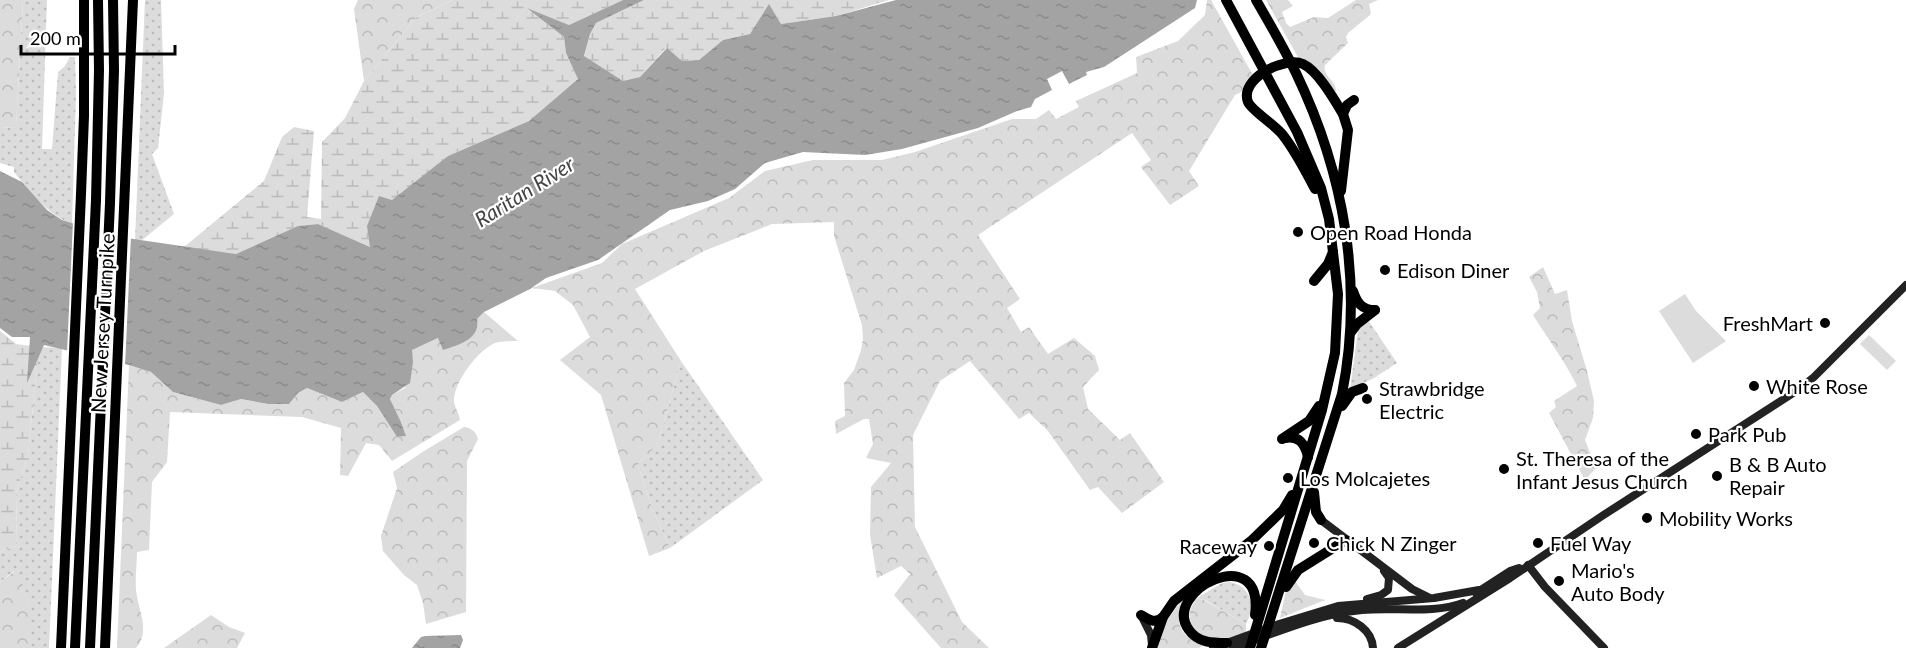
<svg xmlns="http://www.w3.org/2000/svg" width="1906" height="648" viewBox="0 0 1906 648" font-family="Lato,sans-serif">
<style>
.grass{fill:url(#grass-dots)}
.forest{fill:url(#forest-crowns)}
.wetland{fill:url(#wetland-marsh)}
.park{fill:#dcdcdc}
.water{fill:url(#water-ripples)}
.pier{fill:#fff}
.lines{fill:none;stroke-linecap:round;stroke-linejoin:round}
.secondary{stroke:#222;stroke-width:8}
.highway{stroke:#000;stroke-width:10}
.poi-dot{fill:#000;stroke:#fff;stroke-width:2}
.labels{text-anchor:middle;dominant-baseline:central;stroke-width:4.5;stroke-linejoin:round;paint-order:stroke}
.poi-label{font-size:20px;fill:#000;stroke:#fff;text-anchor:start}
.street-label{font-size:20px;fill:#000;stroke:#fff}
.water-label{font-size:21px;font-style:italic;fill:#444;stroke:#fff}
</style>
<defs>
<pattern id="grass-dots" width="8" height="8" patternUnits="userSpaceOnUse" patternTransform="scale(1.5)"><rect width="8" height="8" fill="#dcdcdc"/><path d="M2 2h.1M6 6h.1" fill="none" stroke="#bbb" stroke-width="1.8" stroke-linecap="round"/></pattern>
<pattern id="forest-crowns" width="20" height="18" patternUnits="userSpaceOnUse" patternTransform="scale(1.5)"><rect width="20" height="18" fill="#dcdcdc"/><path d="M2 6a3 3 0 1 1 6 0M12 15a3 3 0 1 1 6 0" fill="none" stroke="#bbb"/></pattern>
<pattern id="wetland-marsh" width="20" height="14" patternUnits="userSpaceOnUse" patternTransform="scale(1.5)"><rect width="20" height="14" fill="#dcdcdc"/><path d="M1 5h8M5 5V1M11 12h8M15 12V8" fill="none" stroke="#bbb"/></pattern>
<pattern id="water-ripples" width="26" height="14" patternUnits="userSpaceOnUse" patternTransform="scale(1.5)"><rect width="26" height="14" fill="#a3a3a3"/><path d="M2 4q2-2 4 0t4 0M15 11q2-2 4 0t4 0" fill="none" stroke="#8b8b8b"/></pattern>
</defs>
<rect width="100%" height="100%" fill="#fff"/>
<g class="grass">
<path d="M23,0H47L42,149H52L58,72L65,66L70,57H75V59L76,93L72,224C46,213 31,193 14,172V167L0,163V128L16,127Z"/>
<path d="M145,0H161L164,93L158,148L152,154L174,214L141,241L135,240Z"/>
<path d="M1368,320L1397,363L1374,378L1350,390L1358,330Z"/>
<path d="M39,347L62,348L49,648H30V606L14,571L0,582V552L17,546L16,493L28,455Z"/>
<path d="M681,361L763,480L670,548L652,508L638,464L657,446Z"/>
<path d="M1230,582C1251,586 1256,606 1246,624L1205,600L1197,598L1222,583Z"/>
</g>
<g class="forest">
<path d="M0,0H23L16,127L0,128Z"/>
<path d="M358,0H453L417,17L364,81L354,9Z"/>
<path d="M1207,0H1211L1255,79L1247,89L1235,95L1189,171L1199,186L1170,205L1141,167L1151,160L1132,133L978,235L1020,299L1007,308L1021,332L1029,327L1048,354L1074,338L1095,356L1099,370L1083,387L1088,409L1120,440L1130,433L1164,482L1122,513L1098,487L1090,490L1048,431L1029,413L1019,419L970,361L940,381L913,435L915,527L962,622L989,648H941L894,595L910,574L901,566L877,578L870,535L871,487L891,463L866,458L873,444L869,419H864L836,434L835,421L845,416L844,383L854,370L861,350L863,339L862,325L834,236V222L772,224L704,251L635,289L681,361L657,446L638,464L652,508L670,548L649,556L601,395L560,360L590,337L573,305L555,291L532,288L602,263L622,244L729,198L765,171L813,160H882L915,152L1012,119H1036L1049,110L1056,119L1079,107L1076,101L1137,73L1136,57L1178,41L1205,15Z"/>
<path d="M1266,0H1288L1293,6L1282,12L1286,23L1290,27L1314,17L1328,18L1356,0H1378L1369,4L1371,13L1370,15L1348,33L1346,37L1348,43L1325,65C1322,76 1336,80 1336,91H1334L1299,59Z"/>
<path d="M1543,267L1555,294L1567,290L1572,321L1587,371L1594,401L1593,418L1585,440L1596,468L1585,480L1549,413L1556,407L1554,401L1577,386C1565,361 1548,339 1533,315L1540,308L1537,292L1529,277Z"/>
<path d="M484,312L518,341C511,341 501,341 495,343C478,350 456,380 454,398C453,405 459,413 460,420L392,461L379,445L366,443L348,476L340,475L341,428L302,417L170,412L167,462L152,482L149,550L137,552C137,564 135,577 136,590C138,610 151,631 136,648H117L129,365L151,372L173,392L221,405L241,399L268,404H289L298,393L307,388L342,402L363,392L377,406L397,437L406,436L401,422L390,399L392,395L405,388L412,354L411,350L439,338L452,347C465,341 480,336 477,319Z"/>
<path d="M464,427C472,428 476,432 478,439L467,461L466,612L426,624L423,603L417,585L404,575L383,551L381,536L397,488L393,472L424,451Z"/>
<path d="M15,571L30,606V648H0V582Z"/>
<path d="M1293,578L1305,595L1325,600L1280,618L1286,590Z"/>
<path d="M1197,598L1204,600L1246,624V635L1225,641L1197,634C1188,620 1186,613 1197,598Z"/>
<path d="M1181,601C1177,628 1178,634 1204,645L1199,648H1155L1168,619Z"/>
<path d="M211,615L229,627L245,633L237,648H164Z"/>
</g>
<g class="wetland">
<path d="M453,0H623L569,25L529,9L564,37L566,53L579,79L529,121L448,156L370,247L318,224L298,226L236,254L184,247L264,181L282,137L294,127L314,131L307,217L321,219L322,142L345,118L364,81L417,17Z"/>
<path d="M644,0H889L836,16L781,24L769,5L750,34L723,40L699,60L682,61L666,48L640,77L623,81L584,57L590,34L596,23Z"/>
<path d="M0,331L16,344L39,347L28,455L16,493L17,546L0,552Z"/>
</g>
<g class="park">
<path d="M1685,294L1696,311L1726,341L1693,363L1659,311Z"/>
<path d="M1869,335L1896,361L1887,370L1860,344Z"/>
</g>
<g class="water">
<path d="M623,0H644L596,23L590,34L584,56L623,81L640,77L667,48L682,61L699,60L723,40L750,34L769,4L781,24L836,16L896,0H1197L1195,8L1104,67L1086,72L1087,75L1069,84L1062,71L1047,79L1052,90L1035,99L1031,107L1017,111L978,128L902,149L865,155L803,152L765,163L735,189L708,201L670,210L598,260L546,278L530,289L484,312L477,319C481,339 458,345 443,350L438,338L412,350L413,362L410,383L392,395L390,399L401,422L406,436L397,437L377,406L363,392L342,402L307,388L298,393L289,404H268L241,399L221,405L173,392L151,372L129,365L44,345L27,383L30,337H12L0,328V171L22,182L47,210L62,220L113,236L236,254L298,226L318,224L370,247L367,226L379,196L392,200L448,156L529,121L578,79L566,53L564,37L527,8L569,25Z"/>
<path d="M461,635L463,640L460,648H412L421,637L425,636Z"/>
</g>
<path class="pier" d="M73,221L114,233L131,236L125,367L67,353Z"/>
<g class="lines">
<g class="secondary">
<path d="M1321,520L1412,589L1428,597"/>
<path d="M1528,565L1545,587L1604,648"/>
<path d="M1476,593L1510,571L1519,568"/>
<path d="M1367,599L1381,595L1388,590L1389,578L1384,571"/>
<path d="M1141,615L1151,635L1152,645"/>
<path d="M1337,618C1354,618 1372,630 1373,648"/>
<path d="M1213,648L1279,624L1338,606L1434,598L1479,590"/>
<path d="M1233,648C1275,633 1317,614 1362,610C1394,607 1434,614 1463,603"/>
<path d="M1398,648L1510,578L1602,516L1798,390L1814,377L1906,285"/>
</g>
<g class="highway">
<path d="M1226,0L1297,132L1321,188L1329,219L1338,294L1335,353L1322,410L1250,648"/>
<path d="M1256,0C1270,24 1284,48 1296,73C1344,173 1364,284 1342,394L1261,648"/>
<path d="M1315,189C1305,170 1295,150 1282,134C1274,124 1252,111 1248,102C1239,79 1284,56 1303,64C1318,71 1334,99 1343,114"/>
<path d="M1341,191L1348,130L1343,114L1347,105L1354,100"/>
<path d="M1314,281L1328,264L1333,252"/>
<path d="M1353,291C1357,303 1362,310 1375,310"/>
<path d="M1351,332L1357,324L1375,310"/>
<path d="M1342,406L1352,392L1363,388"/>
<path d="M1285,438C1299,435 1305,444 1308,457"/>
<path d="M1282,439L1309,421L1319,406"/>
<path d="M1314,492L1316,512L1321,520"/>
<path d="M1286,587L1298,570L1346,540"/>
<path d="M1141,615C1149,620 1155,624 1163,617"/>
<path d="M1227,643C1213,643 1198,643 1189,630C1160,591 1265,539 1255,615"/>
<path d="M61,648L81,194L84,116V0"/>
<path d="M75,648L96,200L99,70L98,0"/>
<path d="M90,648L110,203L114,70L113,0"/>
<path d="M105,648L133,0"/>
<path d="M1152,648L1163,617L1174,601L1251,541L1283,510L1292,495"/>
</g>
</g>
<g class="poi-dot">
<circle cx="1298" cy="232" r="6"/>
<circle cx="1385" cy="270" r="6"/>
<circle cx="1825" cy="323" r="6"/>
<circle cx="1754" cy="386" r="6"/>
<circle cx="1367" cy="399" r="6"/>
<circle cx="1696" cy="434" r="6"/>
<circle cx="1504" cy="469" r="6"/>
<circle cx="1717" cy="476" r="6"/>
<circle cx="1288" cy="478" r="6"/>
<circle cx="1647" cy="518" r="6"/>
<circle cx="1314" cy="543" r="6"/>
<circle cx="1538" cy="543" r="6"/>
<circle cx="1269" cy="546" r="6"/>
<circle cx="1559" cy="581" r="6"/>
</g>
<g class="labels">
<g class="poi-label">
<text x="1310" y="232">Open Road Honda</text>
<text x="1397" y="270">Edison Diner</text>
<text x="1813" y="323" text-anchor="end">FreshMart</text>
<text x="1766" y="386">White Rose</text>
<text x="1379" y="388">Strawbridge<tspan x="1379" dy="23">Electric</tspan></text>
<text x="1708" y="434">Park Pub</text>
<text x="1516" y="458">St. Theresa of the<tspan x="1516" dy="23">Infant Jesus Church</tspan></text>
<text x="1729" y="464">B &amp; B Auto<tspan x="1729" dy="23">Repair</tspan></text>
<text x="1300" y="478">Los Molcajetes</text>
<text x="1659" y="518">Mobility Works</text>
<text x="1326" y="543">Chick N Zinger</text>
<text x="1550" y="543">Fuel Way</text>
<text x="1257" y="546" text-anchor="end">Raceway</text>
<text x="1571" y="570">Mario's<tspan x="1571" dy="23">Auto Body</tspan></text>
</g>
<g class="street-label">
<text transform="translate(102 323) rotate(-87)">New Jersey Turnpike</text>
</g>
<g class="water-label">
<text transform="translate(524 191) rotate(-32)">Raritan River</text>
</g>
</g>
<path d="M21 45v9h154v-9" fill="none" stroke="#000000" stroke-width="3"/>
<text x="30" y="45" font-size="18" fill="#000000" stroke="#ffffff" stroke-width="4.5" paint-order="stroke">200 m</text>
</svg>
